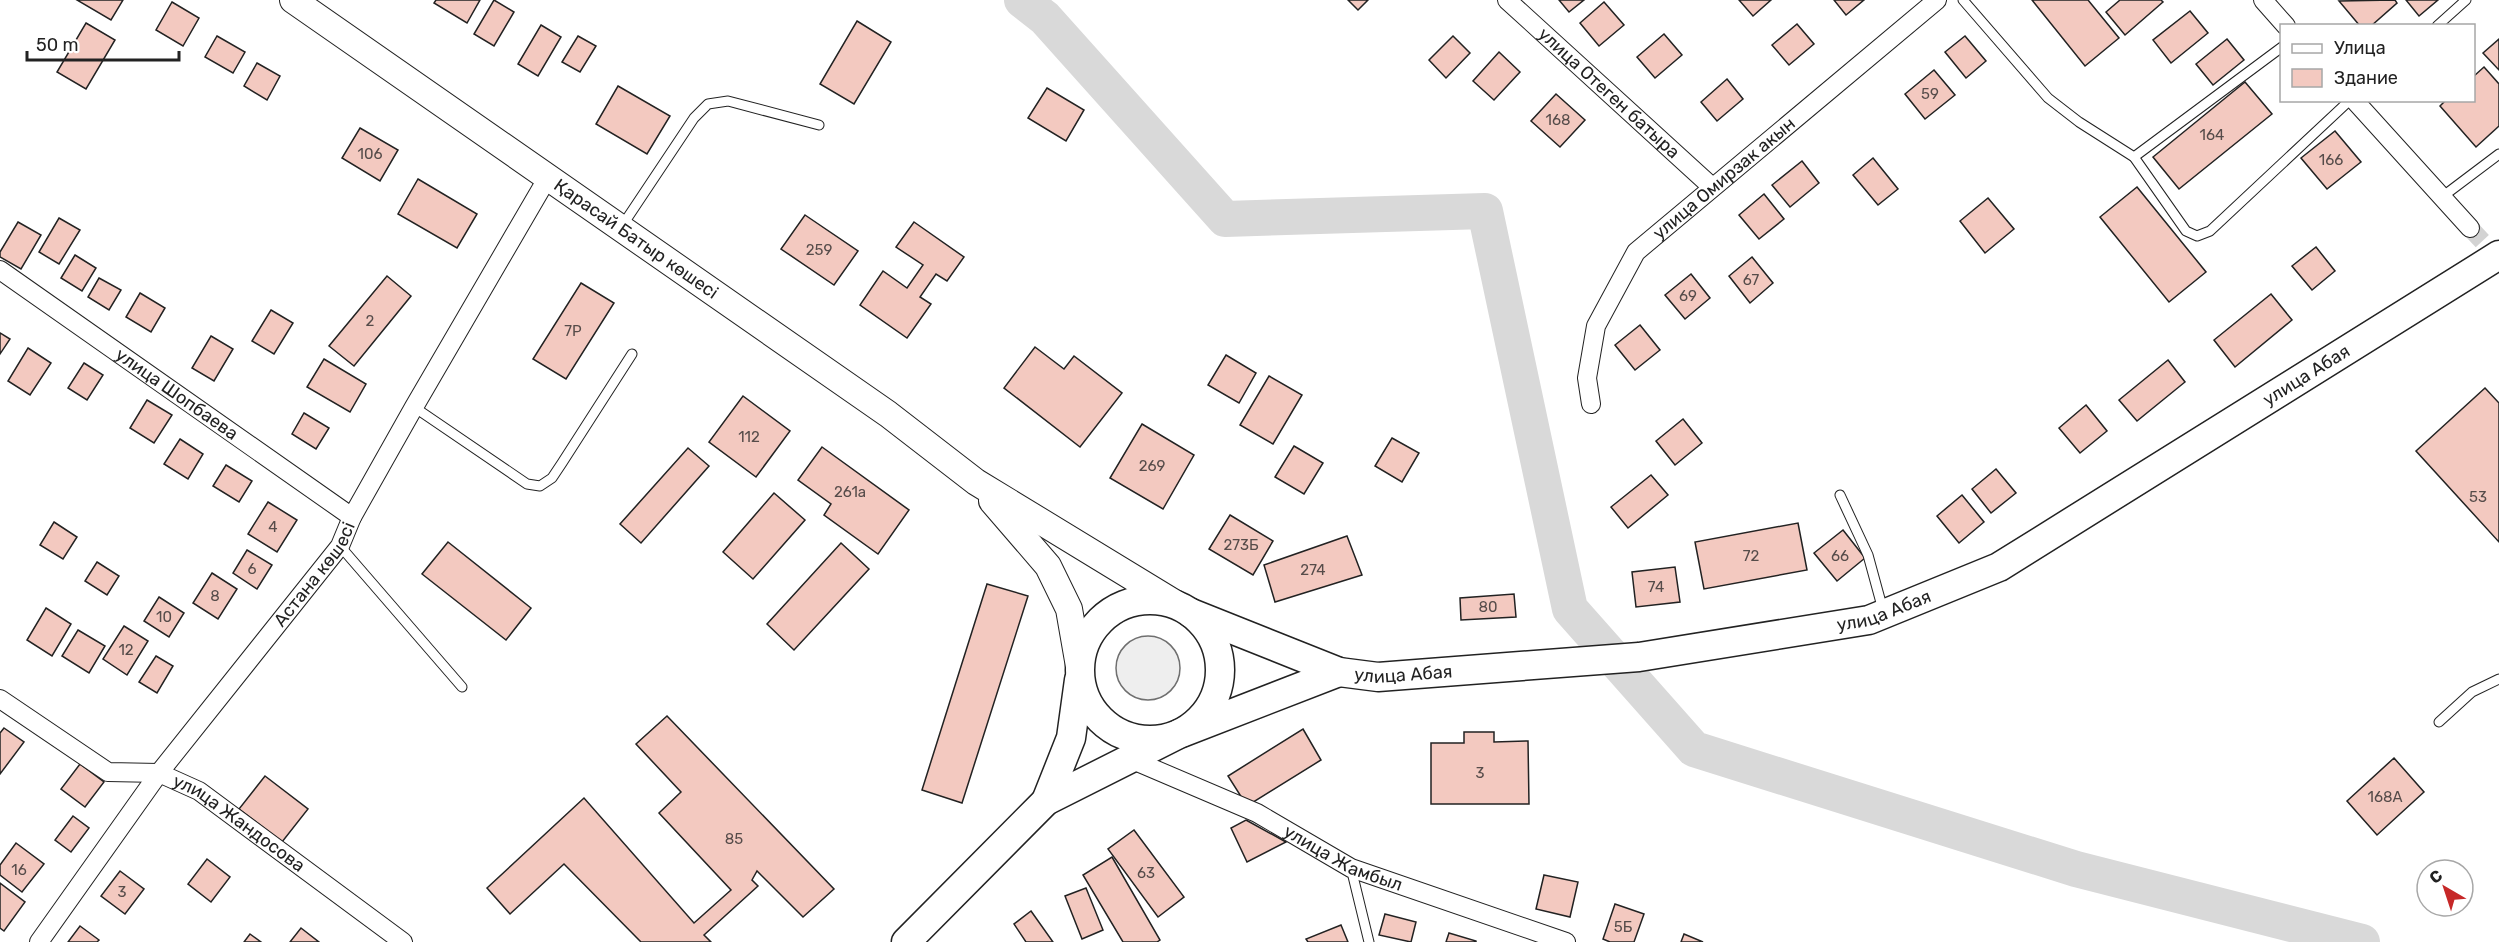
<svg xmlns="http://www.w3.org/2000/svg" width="2499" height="942" viewBox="0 0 2499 942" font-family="Rubik,sans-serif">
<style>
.green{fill:#eee;stroke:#6f6f6f;stroke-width:1.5}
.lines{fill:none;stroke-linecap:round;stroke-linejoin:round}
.river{stroke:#d9d9d9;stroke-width:36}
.building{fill:#f3c9c0;stroke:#222;stroke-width:1.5}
.street-tunnel{stroke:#d3d3d3;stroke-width:18;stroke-dasharray:18 9;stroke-linecap:butt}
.lane-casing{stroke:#222;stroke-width:11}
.street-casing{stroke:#222;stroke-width:20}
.secondary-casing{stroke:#222;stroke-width:28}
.primary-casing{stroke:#222;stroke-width:31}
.lane{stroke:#fff;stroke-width:9}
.street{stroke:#fff;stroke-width:18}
.secondary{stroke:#fff;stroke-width:26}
.primary{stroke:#fff;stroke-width:28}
.labels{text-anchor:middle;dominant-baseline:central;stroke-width:4.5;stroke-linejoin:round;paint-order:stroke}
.number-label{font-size:15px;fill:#564c4a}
.street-label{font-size:18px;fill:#222;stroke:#fff}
</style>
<rect width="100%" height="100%" fill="#fff"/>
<circle class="green" cx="1148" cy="668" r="32"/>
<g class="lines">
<path class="river" d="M1022,0L1045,18L1225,219L1485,211L1570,609L1694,749L2076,869L2362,942"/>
</g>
<g class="building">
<path d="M77,0H123L111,20Z"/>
<path d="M436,0H480L467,23L434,3Z"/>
<path d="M494,0L514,12L494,46L474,34Z"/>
<path d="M1348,0H1368L1358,10Z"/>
<path d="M1559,0H1584L1569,12Z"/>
<path d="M1739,0H1771L1753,16Z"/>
<path d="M1834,0H1864L1846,15Z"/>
<path d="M2032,0H2088L2119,38L2085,66Z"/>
<path d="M2120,0H2161L2163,2L2125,35L2106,12Z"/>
<path d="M2395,0L2397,3L2371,26H2360L2339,1Z"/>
<path d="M2406,0H2438L2419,16Z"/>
<path d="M172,2L199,18L183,46L156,30Z"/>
<path d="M1604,2L1624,25L1599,46L1580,23Z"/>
<path d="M2190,11L2208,33L2171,63L2153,40Z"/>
<path d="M857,21L891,42L854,104L820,84Z"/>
<path d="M86,23L115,40L86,89L57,72Z"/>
<path d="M1797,24L1814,44L1789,65L1772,45Z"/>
<path d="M541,25L561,37L538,76L518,64Z"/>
<path d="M1664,34L1682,55L1655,78L1637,57Z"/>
<path d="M217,36L245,52L233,73L205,57Z"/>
<path d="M578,36L596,46L580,72L562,62Z"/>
<path d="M1453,36L1470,53L1446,78L1429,60Z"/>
<path d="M1965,36L1986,61L1966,78L1945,52Z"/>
<path d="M2227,39L2244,60L2213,85L2196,64Z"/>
<path d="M2499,39V70L2483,53Z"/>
<path d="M1499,52L1520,72L1494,100L1473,81Z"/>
<path d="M257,63L280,76L267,100L244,86Z"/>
<path d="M2484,67L2499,84V126L2476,147L2440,106L2446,100H2474V76Z"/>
<path d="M1934,70L1955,95L1925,119L1905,94Z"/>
<path d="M1727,79L1743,99L1717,121L1701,102Z"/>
<path d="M2245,82L2272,114L2179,189L2153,157Z"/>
<path d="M618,86L670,116L647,154L596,124Z"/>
<path d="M1047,88L1084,110L1066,141L1028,118Z"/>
<path d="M1556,94L1585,120L1560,147L1531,121Z"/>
<path d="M360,128L398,150L380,181L342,158Z"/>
<path d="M2335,131L2361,162L2327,189L2301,158Z"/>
<path d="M1873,158L1898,189L1878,205L1853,175Z"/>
<path d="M1802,161L1819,183L1790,207L1772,185Z"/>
<path d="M418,179L477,214L457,248L398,214Z"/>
<path d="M2137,187L2206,272L2169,302L2100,217Z"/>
<path d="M1764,194L1784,219L1759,239L1739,215Z"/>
<path d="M1988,198L2014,229L1985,253L1960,221Z"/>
<path d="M805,215L858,251L834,285L781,249Z"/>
<path d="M59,218L80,230L59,264L39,252Z"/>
<path d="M18,222L41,235L21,269L0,257V252Z"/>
<path d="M914,222L964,257L947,281L936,274L920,297L931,304L907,338L860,305L883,271L907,288L923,265L896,247Z"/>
<path d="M2316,247L2335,271L2312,290L2292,266Z"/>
<path d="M75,255L96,268L82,291L61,278Z"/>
<path d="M1752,257L1773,283L1750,303L1729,276Z"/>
<path d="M1691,274L1710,298L1685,319L1665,295Z"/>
<path d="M387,276L411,296L354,366L329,346Z"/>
<path d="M99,278L121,290L109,310L88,297Z"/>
<path d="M581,283L614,303L566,379L533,359Z"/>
<path d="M140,293L165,308L151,332L126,317Z"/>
<path d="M2271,294L2292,320L2235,367L2214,340Z"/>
<path d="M271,310L293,323L274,354L252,341Z"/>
<path d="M1640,325L1660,350L1635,370L1615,345Z"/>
<path d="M0,333L10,339L0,354Z"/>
<path d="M211,336L233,349L214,381L192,368Z"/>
<path d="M1035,347L1064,369L1074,356L1122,393L1080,447L1004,388Z"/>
<path d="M28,348L51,363L30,395L8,381Z"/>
<path d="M1226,355L1256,373L1239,403L1208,385Z"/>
<path d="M324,359L366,384L350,412L307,387Z"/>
<path d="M2168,360L2185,382L2137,421L2119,400Z"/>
<path d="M84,363L103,375L87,400L68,388Z"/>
<path d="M1269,376L1302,395L1273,444L1240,425Z"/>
<path d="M2485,388L2499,403V542L2416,451Z"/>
<path d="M743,396L790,431L756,477L709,442Z"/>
<path d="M147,400L172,415L154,443L130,428Z"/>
<path d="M2086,405L2107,431L2080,453L2059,428Z"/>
<path d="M304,413L329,428L316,449L292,434Z"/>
<path d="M1683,419L1702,443L1675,465L1656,441Z"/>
<path d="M1142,424L1194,455L1163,509L1110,478Z"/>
<path d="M1392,438L1419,453L1402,482L1375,466Z"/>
<path d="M180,439L203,454L188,479L164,464Z"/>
<path d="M1294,446L1323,463L1304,494L1275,477Z"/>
<path d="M822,447L909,510L878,554L824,515L831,504L798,480Z"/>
<path d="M688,448L709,466L641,543L620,524Z"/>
<path d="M226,465L252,481L239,502L213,486Z"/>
<path d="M1996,469L2016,493L1991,513L1972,489Z"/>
<path d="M1651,475L1668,495L1628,528L1611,507Z"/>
<path d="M774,493L805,520L753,579L723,552Z"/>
<path d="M1962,495L1984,522L1959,543L1937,516Z"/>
<path d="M268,502L297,520L277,552L248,534Z"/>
<path d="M1230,515L1273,541L1253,575L1209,549Z"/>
<path d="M54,522L77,537L63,559L40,545Z"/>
<path d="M1798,523L1807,570L1704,589L1695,542Z"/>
<path d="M1843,530L1865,558L1837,581L1814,553Z"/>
<path d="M1347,536L1362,575L1275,602L1264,565Z"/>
<path d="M448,542L531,608L506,640L422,574Z"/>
<path d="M841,543L869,569L794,650L767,624Z"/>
<path d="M247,550L272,565L257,589L233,573Z"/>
<path d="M97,562L119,576L107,595L85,581Z"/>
<path d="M1675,567L1680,602L1636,607L1632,572Z"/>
<path d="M212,573L237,589L218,619L193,603Z"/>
<path d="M987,584L1028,596L962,803L922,790Z"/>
<path d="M1514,594L1516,617L1461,620L1460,598Z"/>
<path d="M159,597L184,613L169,637L144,621Z"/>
<path d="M46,608L71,624L52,656L27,640Z"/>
<path d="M124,626L148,641L127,675L103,659Z"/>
<path d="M78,630L105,646L89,673L62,656Z"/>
<path d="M156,656L173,666L157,693L139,682Z"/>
<path d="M667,716L834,889L803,917L757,871L752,880L758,886L704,935L711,942H641L564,864L510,914L487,888L584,798L694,923L731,890L659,813L681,792L636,744Z"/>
<path d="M4,728L24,742L0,774V733Z"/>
<path d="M1303,729L1321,760L1247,806L1228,776Z"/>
<path d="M1464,732H1494V742L1528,741L1529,804H1431V743H1464Z"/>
<path d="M2394,758L2424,792L2377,835L2347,801Z"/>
<path d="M80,764L104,782L85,807L61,789Z"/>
<path d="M265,776L308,809L282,842L239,809Z"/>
<path d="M73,816L89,828L71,852L55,840Z"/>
<path d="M1246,820L1286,842L1247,862L1231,828Z"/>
<path d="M1134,830L1184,897L1158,917L1108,849Z"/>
<path d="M16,843L44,864L22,892L0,875V865Z"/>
<path d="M1112,857L1160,940L1157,942H1123L1083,875Z"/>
<path d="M207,859L230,877L211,902L188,884Z"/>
<path d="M120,871L144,889L125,914L101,896Z"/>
<path d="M1544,875L1578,882L1570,917L1536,909Z"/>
<path d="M0,883L25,902L4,931L0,928Z"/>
<path d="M1086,888L1103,930L1082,939L1065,896Z"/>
<path d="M1615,904L1644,914L1634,942H1610L1603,939Z"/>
<path d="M1031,911L1053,942H1026L1014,924Z"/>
<path d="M1385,914L1416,922L1411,942L1379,935Z"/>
<path d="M1341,925L1348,942H1308L1306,939Z"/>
<path d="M80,926L99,940L97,942H68Z"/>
<path d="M301,928L319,942H290Z"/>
<path d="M1449,933L1476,941V942H1446Z"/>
<path d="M250,934L261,942H244Z"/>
<path d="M1684,934L1703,942H1681Z"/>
</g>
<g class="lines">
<path class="street-tunnel" d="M2470,228L2485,244"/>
<g class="lane-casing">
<g id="lane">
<path d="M1963,0L2048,98L2079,122L2134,157L2186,231L2197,236L2210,231L2350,100"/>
<path d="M2437,26L2466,0"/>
<path d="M2134,157L2282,47"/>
<path d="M2442,197L2499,154"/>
<path d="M622,226L694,118L708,104L728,101L819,125"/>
<path d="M414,407L527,484L540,486L552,478L562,463L632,354"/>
<path d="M1840,495L1868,555L1883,610"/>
<path d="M340,546L462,687"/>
<path d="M2439,722L2472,692L2499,679"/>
<path d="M1351,868L1369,942"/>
</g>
</g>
<g class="street-casing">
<g id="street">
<path id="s1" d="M1507,0L1712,187"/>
<path d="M2263,0L2286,26"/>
<path d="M2354,100L2470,228"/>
<path id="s2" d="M0,270L352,517"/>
<path id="s3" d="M1591,404L1587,378L1596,326L1636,252L1937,0"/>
<path id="s4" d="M0,699L108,772L159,773L199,791L403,942"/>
<path id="s5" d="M1128,758L1257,813L1351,868L1566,942"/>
<path id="s6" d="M39,942L159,773L340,546L352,517L414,407L548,177"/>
</g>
</g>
<g class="secondary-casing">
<g id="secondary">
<path id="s7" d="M293,0L888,414L976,482L1191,613"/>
<path d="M992,501L1048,566L1069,609L1080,672"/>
</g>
</g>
<g class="primary-casing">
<g id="primary">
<circle cx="1150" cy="670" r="70"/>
<path id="s8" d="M1191,613L1339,672L1378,677L1639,657L1869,620L1999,567L2499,255"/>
<path d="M1046,801L1071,738L1079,680"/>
<path d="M906,942L1046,801L1179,734L1339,672"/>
</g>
</g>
<use href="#lane" class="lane"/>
<use href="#street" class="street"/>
<use href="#secondary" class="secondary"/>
<use href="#primary" class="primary"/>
</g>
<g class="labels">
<g class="number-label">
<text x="1930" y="94">59</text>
<text x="1558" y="120">168</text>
<text x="2212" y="135">164</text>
<text x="370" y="154">106</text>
<text x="2331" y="160">166</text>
<text x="819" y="250">259</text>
<text x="1751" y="280">67</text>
<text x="1688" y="296">69</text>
<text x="370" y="321">2</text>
<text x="573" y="331">7P</text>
<text x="749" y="437">112</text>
<text x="1152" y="466">269</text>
<text x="850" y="492">261а</text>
<text x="2478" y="497">53</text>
<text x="273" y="527">4</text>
<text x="1241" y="545">273Б</text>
<text x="1751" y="556">72</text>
<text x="1840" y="556">66</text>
<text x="252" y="569">6</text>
<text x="1313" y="570">274</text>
<text x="1656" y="587">74</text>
<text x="215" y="596">8</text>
<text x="1488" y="607">80</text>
<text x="164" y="617">10</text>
<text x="126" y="650">12</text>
<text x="1480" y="773">3</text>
<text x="2385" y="797">168А</text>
<text x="734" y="839">85</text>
<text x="19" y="870">16</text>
<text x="1146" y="873">63</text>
<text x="122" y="892">3</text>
<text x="1623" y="927">5Б</text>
</g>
<g class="street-label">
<text stroke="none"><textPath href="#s1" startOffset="138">улица Отеген батыра</textPath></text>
<text stroke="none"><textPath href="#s3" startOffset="278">улица Омирзак акын</textPath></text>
<text stroke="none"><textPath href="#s7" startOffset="418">Қарасай Батыр көшесі</textPath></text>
<text stroke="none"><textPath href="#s8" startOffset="1196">улица Абая</textPath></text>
<text stroke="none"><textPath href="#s2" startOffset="216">улица Шопбаева</textPath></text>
<text stroke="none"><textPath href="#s6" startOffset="460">Астана көшесі</textPath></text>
<text stroke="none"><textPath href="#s8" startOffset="710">улица Абая</textPath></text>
<text stroke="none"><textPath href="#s8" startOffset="224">улица Абая</textPath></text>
<text stroke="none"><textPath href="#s4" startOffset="276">улица Жандосова</textPath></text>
<text stroke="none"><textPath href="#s5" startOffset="238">улица Жамбыл</textPath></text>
</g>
</g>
<rect x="2280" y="24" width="195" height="78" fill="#ffffff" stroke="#a7a7a7" stroke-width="1.5"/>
<rect x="2292" y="44" width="30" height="9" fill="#ffffff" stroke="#a7a7a7" stroke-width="1.5"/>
<text x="2334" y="54" font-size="18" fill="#222222">Улица</text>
<rect x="2292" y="69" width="30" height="18" fill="#f3c9c0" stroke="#a7a7a7" stroke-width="1.5"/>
<text x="2334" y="84" font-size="18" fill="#222222">Здание</text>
<g transform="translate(2445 888) rotate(321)"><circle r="28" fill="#ffffff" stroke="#a7a7a7" stroke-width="1.5"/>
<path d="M0-4.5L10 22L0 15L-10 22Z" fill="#c62828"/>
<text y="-9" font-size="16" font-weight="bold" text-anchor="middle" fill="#222222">С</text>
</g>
<path d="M27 51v9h152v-9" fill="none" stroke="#222222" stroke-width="3"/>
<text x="36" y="51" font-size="18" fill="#222222" stroke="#ffffff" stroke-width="4.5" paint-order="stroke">50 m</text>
</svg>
